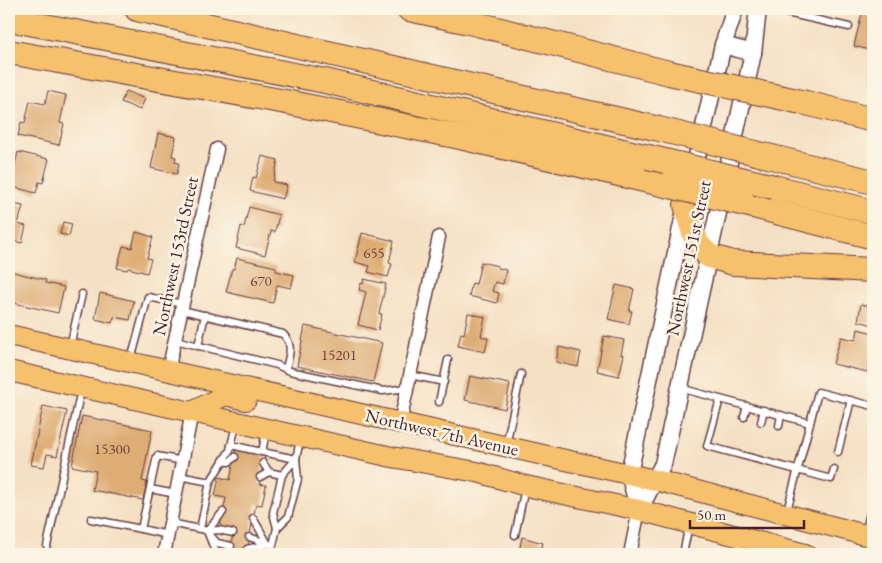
<svg xmlns="http://www.w3.org/2000/svg" width="882" height="563" viewBox="0 0 882 563" font-family="'EB Garamond',serif">
<style>
.building{fill:#dead76}
.lines{fill:none;stroke-linecap:round;stroke-linejoin:round}
.service-casing{stroke:#643c42;stroke-width:9}
.minor-casing{stroke:#643c42;stroke-width:15}
.tertiary-casing{stroke:#643c42;stroke-width:19}
.primary-casing{stroke:#643c42;stroke-width:22}
.motorway-casing{stroke:#643c42;stroke-width:26}
.service{stroke:#fff;stroke-width:6}
.minor{stroke:#fff;stroke-width:12}
.tertiary{stroke:#fff;stroke-width:16}
.primary{stroke:#f7c06c;stroke-width:20}
.motorway{stroke:#f7c06c;stroke-width:24}
.motorway-bridge-casing{stroke:#643c42;stroke-width:26;stroke-linecap:butt}
.motorway-bridge{stroke:#f7c06c;stroke-width:24}
.labels{text-anchor:middle;dominant-baseline:central;stroke-width:5;stroke-linejoin:round;paint-order:stroke}
.number-label{font-size:15px;fill:#6f423e}
.street-label{font-size:18px;fill:#4a1f2b;stroke:#fcf5e5}
</style>
<rect width="100%" height="100%" fill="#fcf5e5"/>
<filter id="ink" filterUnits="userSpaceOnUse"><feTurbulence type="fractalNoise" baseFrequency=".02" numOctaves="2"/><feDisplacementMap in="SourceGraphic" scale="10" xChannelSelector="R" yChannelSelector="G"/><feConvolveMatrix kernelMatrix="1 2 1 2 8 2 1 2 1" color-interpolation-filters="sRGB"/></filter>
<filter id="wash" filterUnits="userSpaceOnUse"><feTurbulence type="fractalNoise" baseFrequency=".0096" numOctaves="4" result="noise"/><feDisplacementMap in="SourceGraphic" scale="20" xChannelSelector="R" yChannelSelector="G"/><feGaussianBlur stdDeviation="1.12" result="paint"/><feColorMatrix in="noise" values="0 0 0 0 0 0 0 0 0 0 0 0 0 0 0 0 0 1.4 0 .05"/><feComposite in="paint" operator="in"/></filter>
<g filter="url(#wash)">
<rect width="100%" height="100%" fill="#f5e0c3"/>
<g id="blocks">
<g class="building">
<path d="M863,9H873V51L854,46Z"/>
<path d="M48,91L66,95L60,123L64,124L59,145L18,136L21,122L25,123L30,101L45,104Z"/>
<path d="M126,91L145,99L140,110L121,102Z"/>
<path d="M158,133L176,137L172,156L176,157L175,162L179,163L177,174L151,168Z"/>
<path d="M18,152L49,159L43,183L39,182L36,193L9,186L10,172L13,173Z"/>
<path d="M262,156L278,160L273,182L287,185L283,199L250,191L253,177L256,178Z"/>
<path d="M9,203L23,206L18,224L26,226L22,243L9,240Z"/>
<path d="M249,207L279,215L275,232L271,231L265,255L236,248L241,226L244,227Z"/>
<path d="M63,222L72,224L69,236L60,234Z"/>
<path d="M136,232L153,237L147,258L151,259L147,273L128,268L127,270L117,268L123,246L132,248Z"/>
<path d="M362,233L394,241L389,263L392,264L388,277L368,272L370,266L355,262Z"/>
<path d="M237,258L276,267V271L294,275L291,288L277,285L273,303L226,292L232,269H234Z"/>
<path d="M481,262L498,266V268L506,270L503,284L495,282L492,291L499,293L497,303L469,296L472,283L476,284Z"/>
<path d="M9,271L46,280L45,283L64,287L58,313L9,302Z"/>
<path d="M364,279L386,284L379,314H382L378,330L358,325L366,292L359,290L361,283L363,284Z"/>
<path d="M616,285L634,289L629,311H632L629,324L608,319Z"/>
<path d="M100,293L134,301L130,320L114,317L112,323L95,319Z"/>
<path d="M861,304L873,307V325L858,321Z"/>
<path d="M468,313L485,317L481,336L488,338L485,352L458,346L461,333L464,334Z"/>
<path d="M305,326L382,343L373,382L297,366Z"/>
<path d="M858,329L873,333V348L867,372L833,364L841,337L856,340Z"/>
<path d="M604,336L624,340L621,355H624L619,376L597,371Z"/>
<path d="M559,347L581,352L578,367L556,362Z"/>
<path d="M470,376L510,384L505,409L465,400Z"/>
<path d="M43,406L67,411L57,456L47,454L44,467L31,465Z"/>
<path d="M82,416L152,430L142,481L147,482L143,500L92,490L96,471L72,466Z"/>
<path d="M236,449L265,455L259,484L266,485L262,505L256,504L246,554H229L234,530L220,527L226,498L215,496L219,477L230,480Z"/>
<path d="M522,537L543,543L540,554H529L519,552Z"/>
</g>
</g>
</g>
<g filter="url(#ink)">
<use href="#blocks" fill-opacity="0" stroke="#643c42" stroke-width="1"/>
<g class="lines">
<g class="service-casing">
<g id="service">
<path d="M769,9L849,27"/>
<path d="M182,310L283,334C294,345 289,355 286,369"/>
<path d="M175,340L277,365L290,371L383,391L407,388"/>
<path d="M70,346L82,294"/>
<path d="M198,346L205,315"/>
<path d="M131,360L148,297L183,304"/>
<path d="M410,375L444,382"/>
<path d="M680,388L720,399L707,446L831,479L834,469"/>
<path d="M720,399L810,423"/>
<path d="M439,402L448,360"/>
<path d="M744,417L747,406"/>
<path d="M761,422L764,410"/>
<path d="M779,426L781,415"/>
<path d="M231,445L262,452L266,432"/>
<path d="M506,445L521,374"/>
<path d="M262,452L296,459L282,475L273,513L277,528"/>
<path d="M838,452L851,400"/>
<path d="M223,461L229,462L235,457"/>
<path d="M263,463L269,472L282,475"/>
<path d="M260,477L269,472"/>
<path d="M210,482L230,450L236,425"/>
<path d="M150,489L176,494"/>
<path d="M787,511L818,392L873,406"/>
<path d="M253,518L268,544L273,545L277,528L288,517L298,479L296,459L300,440"/>
<path d="M91,519L141,529"/>
<path d="M170,523L200,529L210,482L179,476"/>
<path d="M204,530L207,531L223,512"/>
<path d="M207,531L215,551L228,554"/>
<path d="M207,531L219,530L233,533"/>
<path d="M168,535L141,529L157,456L183,461"/>
<path d="M515,535L525,488"/>
<path d="M211,536L217,543L231,546"/>
<path d="M249,537L267,543"/>
<path d="M47,546L81,390"/>
<path d="M247,549L268,544"/>
<path d="M251,554L263,547"/>
<path d="M683,554L689,525"/>
<path d="M738,554L742,539"/>
</g>
</g>
<g class="minor-casing">
<g id="minor">
<path d="M168,371L217,149"/>
<path d="M400,423L439,237"/>
<path d="M868,535L873,513"/>
<path d="M164,554L192,412"/>
<path d="M630,554L639,510"/>
</g>
</g>
<g class="tertiary-casing">
<g id="tertiary">
<path d="M723,45L753,53"/>
<path d="M692,178L723,45L735,9"/>
<path d="M639,510L663,464L753,53L758,9"/>
<path d="M639,510L629,474L685,210"/>
</g>
</g>
<g class="primary-casing">
<g id="primary">
<path d="M9,335L655,480L873,537"/>
<path d="M9,371L392,457L477,472L526,486L639,510L805,554"/>
<path d="M192,412L225,395L246,400"/>
</g>
</g>
<g class="motorway-casing">
<g id="motorway">
<path d="M137,9L655,128"/>
<path d="M409,9L469,22L669,73"/>
<path d="M9,19L325,81L648,157"/>
<path d="M9,52L286,102L460,137L666,185"/>
<path d="M806,103L873,120"/>
<path d="M780,159L873,182"/>
<path d="M774,187L873,212"/>
<path d="M745,204L873,237"/>
<path d="M686,205L697,244L709,256L733,263L873,270"/>
</g>
</g>
<use href="#service" class="service"/>
<use href="#minor" class="minor"/>
<use href="#tertiary" class="tertiary"/>
<use href="#primary" class="primary"/>
<use href="#motorway" class="motorway"/>
<g class="motorway-bridge-casing">
<g id="motorway-bridge">
<path d="M669,73L806,103"/>
<path d="M655,128L780,159"/>
<path d="M648,157L774,187"/>
<path d="M666,185L745,204"/>
</g>
</g>
<use href="#motorway-bridge" class="motorway-bridge"/>
</g>
</g>
<g class="labels">
<g class="number-label">
<text x="374" y="252">655</text>
<text x="261" y="280">670</text>
<text x="339" y="354">15201</text>
<text x="112" y="448">15300</text>
</g>
<g class="street-label">
<text transform="translate(175 256) rotate(-78)">Northwest 153rd Street</text>
<text transform="translate(688 258) rotate(-78)">Northwest 151st Street</text>
<text transform="translate(442 432) rotate(13)">Northwest 7th Avenue</text>
</g>
</g>
<rect width="882" height="563" fill="none" stroke="#fcf5e5" stroke-width="30"/>
<path d="M690 520v8h114v-8" fill="none" stroke="#4a1f2b" stroke-width="2.5"/>
<text x="697" y="520" font-size="15" fill="#4a1f2b" stroke="#fcf5e5" stroke-width="4" paint-order="stroke">50 m</text>
</svg>
